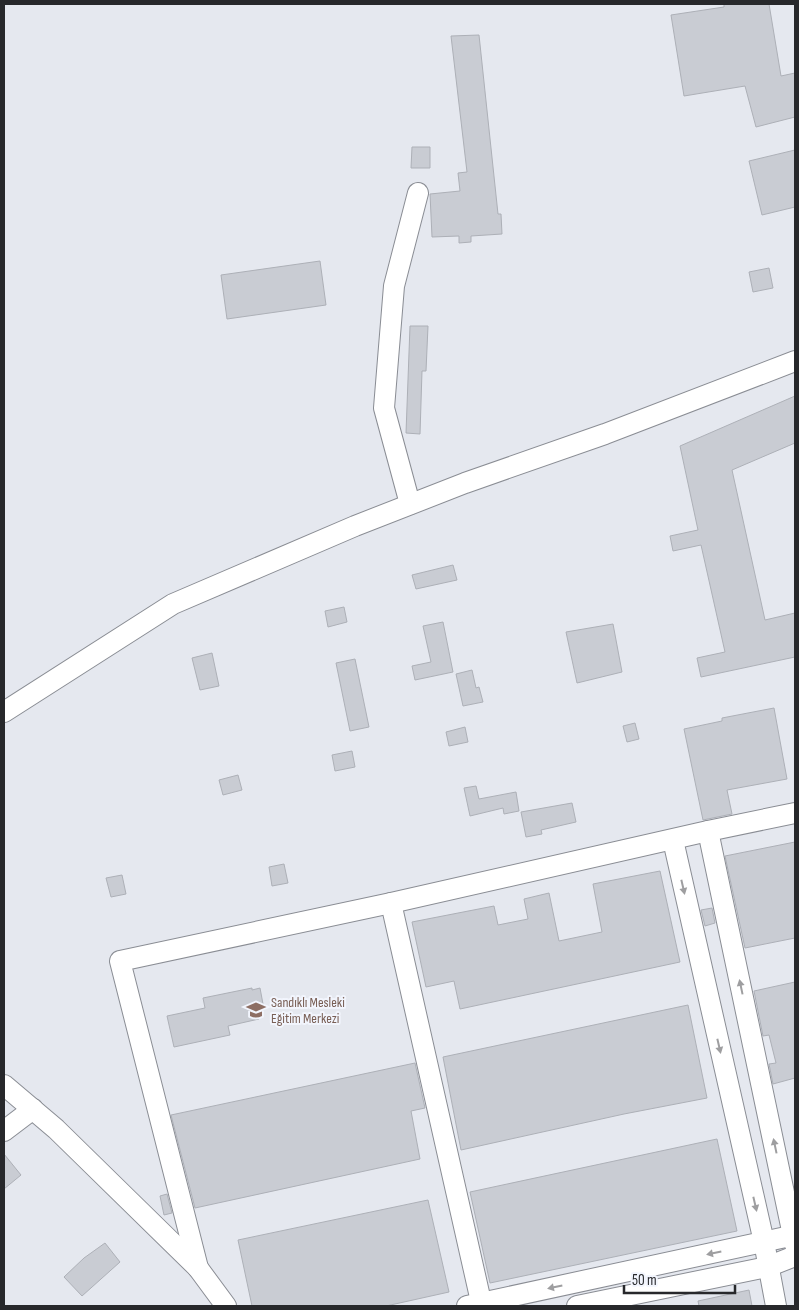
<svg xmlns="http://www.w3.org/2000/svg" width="799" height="1310" viewBox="0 0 799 1310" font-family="'Sofia Sans Condensed',sans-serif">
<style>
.building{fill:#c9ccd3;stroke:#adb0b7}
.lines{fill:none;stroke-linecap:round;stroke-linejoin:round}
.minor-casing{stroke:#8a8d94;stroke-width:22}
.minor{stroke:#fff;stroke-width:20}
.oneway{fill:#9e9ea0}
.labels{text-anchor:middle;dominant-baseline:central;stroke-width:4;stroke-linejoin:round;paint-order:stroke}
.education-label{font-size:14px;fill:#785e54;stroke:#f2f5fd;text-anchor:start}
</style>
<rect width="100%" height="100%" fill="#e5e8ef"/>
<g class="building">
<path d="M724,4H769L781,76L795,73V117L756,127L745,86L684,96L671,15L724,7Z"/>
<path d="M479,35L498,214H501L502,234L471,236V242L459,243V236L432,237L430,194L460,191L458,173L467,172L451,36Z"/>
<path d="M412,147H430V168H411Z"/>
<path d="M795,150V207L762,215L749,161Z"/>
<path d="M320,261L326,305L227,319L221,275Z"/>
<path d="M769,268L773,288L753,292L749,272Z"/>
<path d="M410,326H428L426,371H422L420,434L406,433Z"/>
<path d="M795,396V443L732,470L765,620L795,613V657L701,677L697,658L725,652L701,545L673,551L670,536L698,530L680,446Z"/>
<path d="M453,565L457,580L416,589L412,575Z"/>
<path d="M344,607L347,622L328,627L325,611Z"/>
<path d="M443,622L453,672L415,680L412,666L431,662L423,626Z"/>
<path d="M613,624L622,672L577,683L566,632Z"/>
<path d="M212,653L219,686L200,690L192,658Z"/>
<path d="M355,659L369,727L350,731L336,663Z"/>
<path d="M472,670L476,688L479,687L483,702L463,706L456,674Z"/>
<path d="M774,708L787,779L727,790L732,814L703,820L684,729L722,721V718Z"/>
<path d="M635,723L639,739L627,742L623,726Z"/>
<path d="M465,727L468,742L449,746L446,732Z"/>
<path d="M352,751L355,767L335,771L332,755Z"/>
<path d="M238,775L242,790L223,795L219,780Z"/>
<path d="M476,786L479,799L516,792L519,811L504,814L503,808L470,816L464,788Z"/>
<path d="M572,803L576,822L541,830L542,834L526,837L521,812Z"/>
<path d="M795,842V938L745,948L725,856Z"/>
<path d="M284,864L288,883L272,886L269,867Z"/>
<path d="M660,871L680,962L460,1009L454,981L426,987L412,922L494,906L498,925L528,919L524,899L549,893L559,941L602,932L593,884Z"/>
<path d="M122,875L126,894L111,897L106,878Z"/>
<path d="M712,908L715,923L705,926L701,910Z"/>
<path d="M795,982V1078L773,1084L769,1064L776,1063L769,1035L763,1036L754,991Z"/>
<path d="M252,988V990L260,988L263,1004L256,1006L259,1019L228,1026L230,1035L174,1047L167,1016L205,1008L203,998Z"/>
<path d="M688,1005L707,1098L624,1114L461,1150L443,1057Z"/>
<path d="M415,1063L425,1108L411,1111L420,1159L195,1208L171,1115Z"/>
<path d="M717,1139L737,1231L490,1283L470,1192Z"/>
<path d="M4,1154L21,1175L4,1189Z"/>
<path d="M167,1194L172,1213L164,1215L160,1196Z"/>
<path d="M428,1200L449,1292L386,1306H252L238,1240Z"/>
<path d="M105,1243L120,1262L82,1296L64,1277L84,1258Z"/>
<path d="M749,1290L752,1306H699L698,1301Z"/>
</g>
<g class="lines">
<g class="minor-casing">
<g id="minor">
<path d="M410,504L384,408L394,286L418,193"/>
<path d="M4,712L173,604L355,526L465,483L605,434L795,361"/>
<path d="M708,831L795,1245"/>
<path d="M673,840L764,1242L776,1306"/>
<path d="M391,903L482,1306"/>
<path d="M4,1085L56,1129L198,1268L226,1306"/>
<path d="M4,1131L33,1109"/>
<path d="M198,1268L120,961L391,903L708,831L795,813"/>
<path d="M467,1306L795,1235"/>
<path d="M577,1306L767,1267L795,1256"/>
</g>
</g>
<use href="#minor" class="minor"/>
</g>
<defs><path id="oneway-solid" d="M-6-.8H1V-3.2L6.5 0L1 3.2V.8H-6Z" transform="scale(1.25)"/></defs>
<g class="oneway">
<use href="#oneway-solid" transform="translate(683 887) rotate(77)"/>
<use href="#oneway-solid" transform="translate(741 987) rotate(-102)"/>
<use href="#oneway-solid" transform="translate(719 1046) rotate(77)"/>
<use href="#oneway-solid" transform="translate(775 1146) rotate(-102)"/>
<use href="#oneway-solid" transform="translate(755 1204) rotate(77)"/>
<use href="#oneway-solid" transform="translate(714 1253) rotate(168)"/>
<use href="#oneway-solid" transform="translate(555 1287) rotate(168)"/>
</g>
<defs>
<g id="school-bare" transform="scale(1.5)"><path d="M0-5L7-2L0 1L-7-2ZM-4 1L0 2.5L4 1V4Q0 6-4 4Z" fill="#8d6e63" stroke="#f2f5fd" stroke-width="2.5" paint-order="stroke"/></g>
</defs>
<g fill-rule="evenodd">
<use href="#school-bare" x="256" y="1010"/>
</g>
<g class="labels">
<g class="education-label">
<text x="271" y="1002">Sandıklı Mesleki<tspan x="271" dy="16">Eğitim Merkezi</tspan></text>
</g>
</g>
<rect width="799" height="1310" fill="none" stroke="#27282b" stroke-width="10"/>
<path d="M624 1285v8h111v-8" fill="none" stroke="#27282b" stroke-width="2.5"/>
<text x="632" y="1285" font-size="15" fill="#27282b" stroke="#f2f5fd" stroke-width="4" paint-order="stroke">50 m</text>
</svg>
